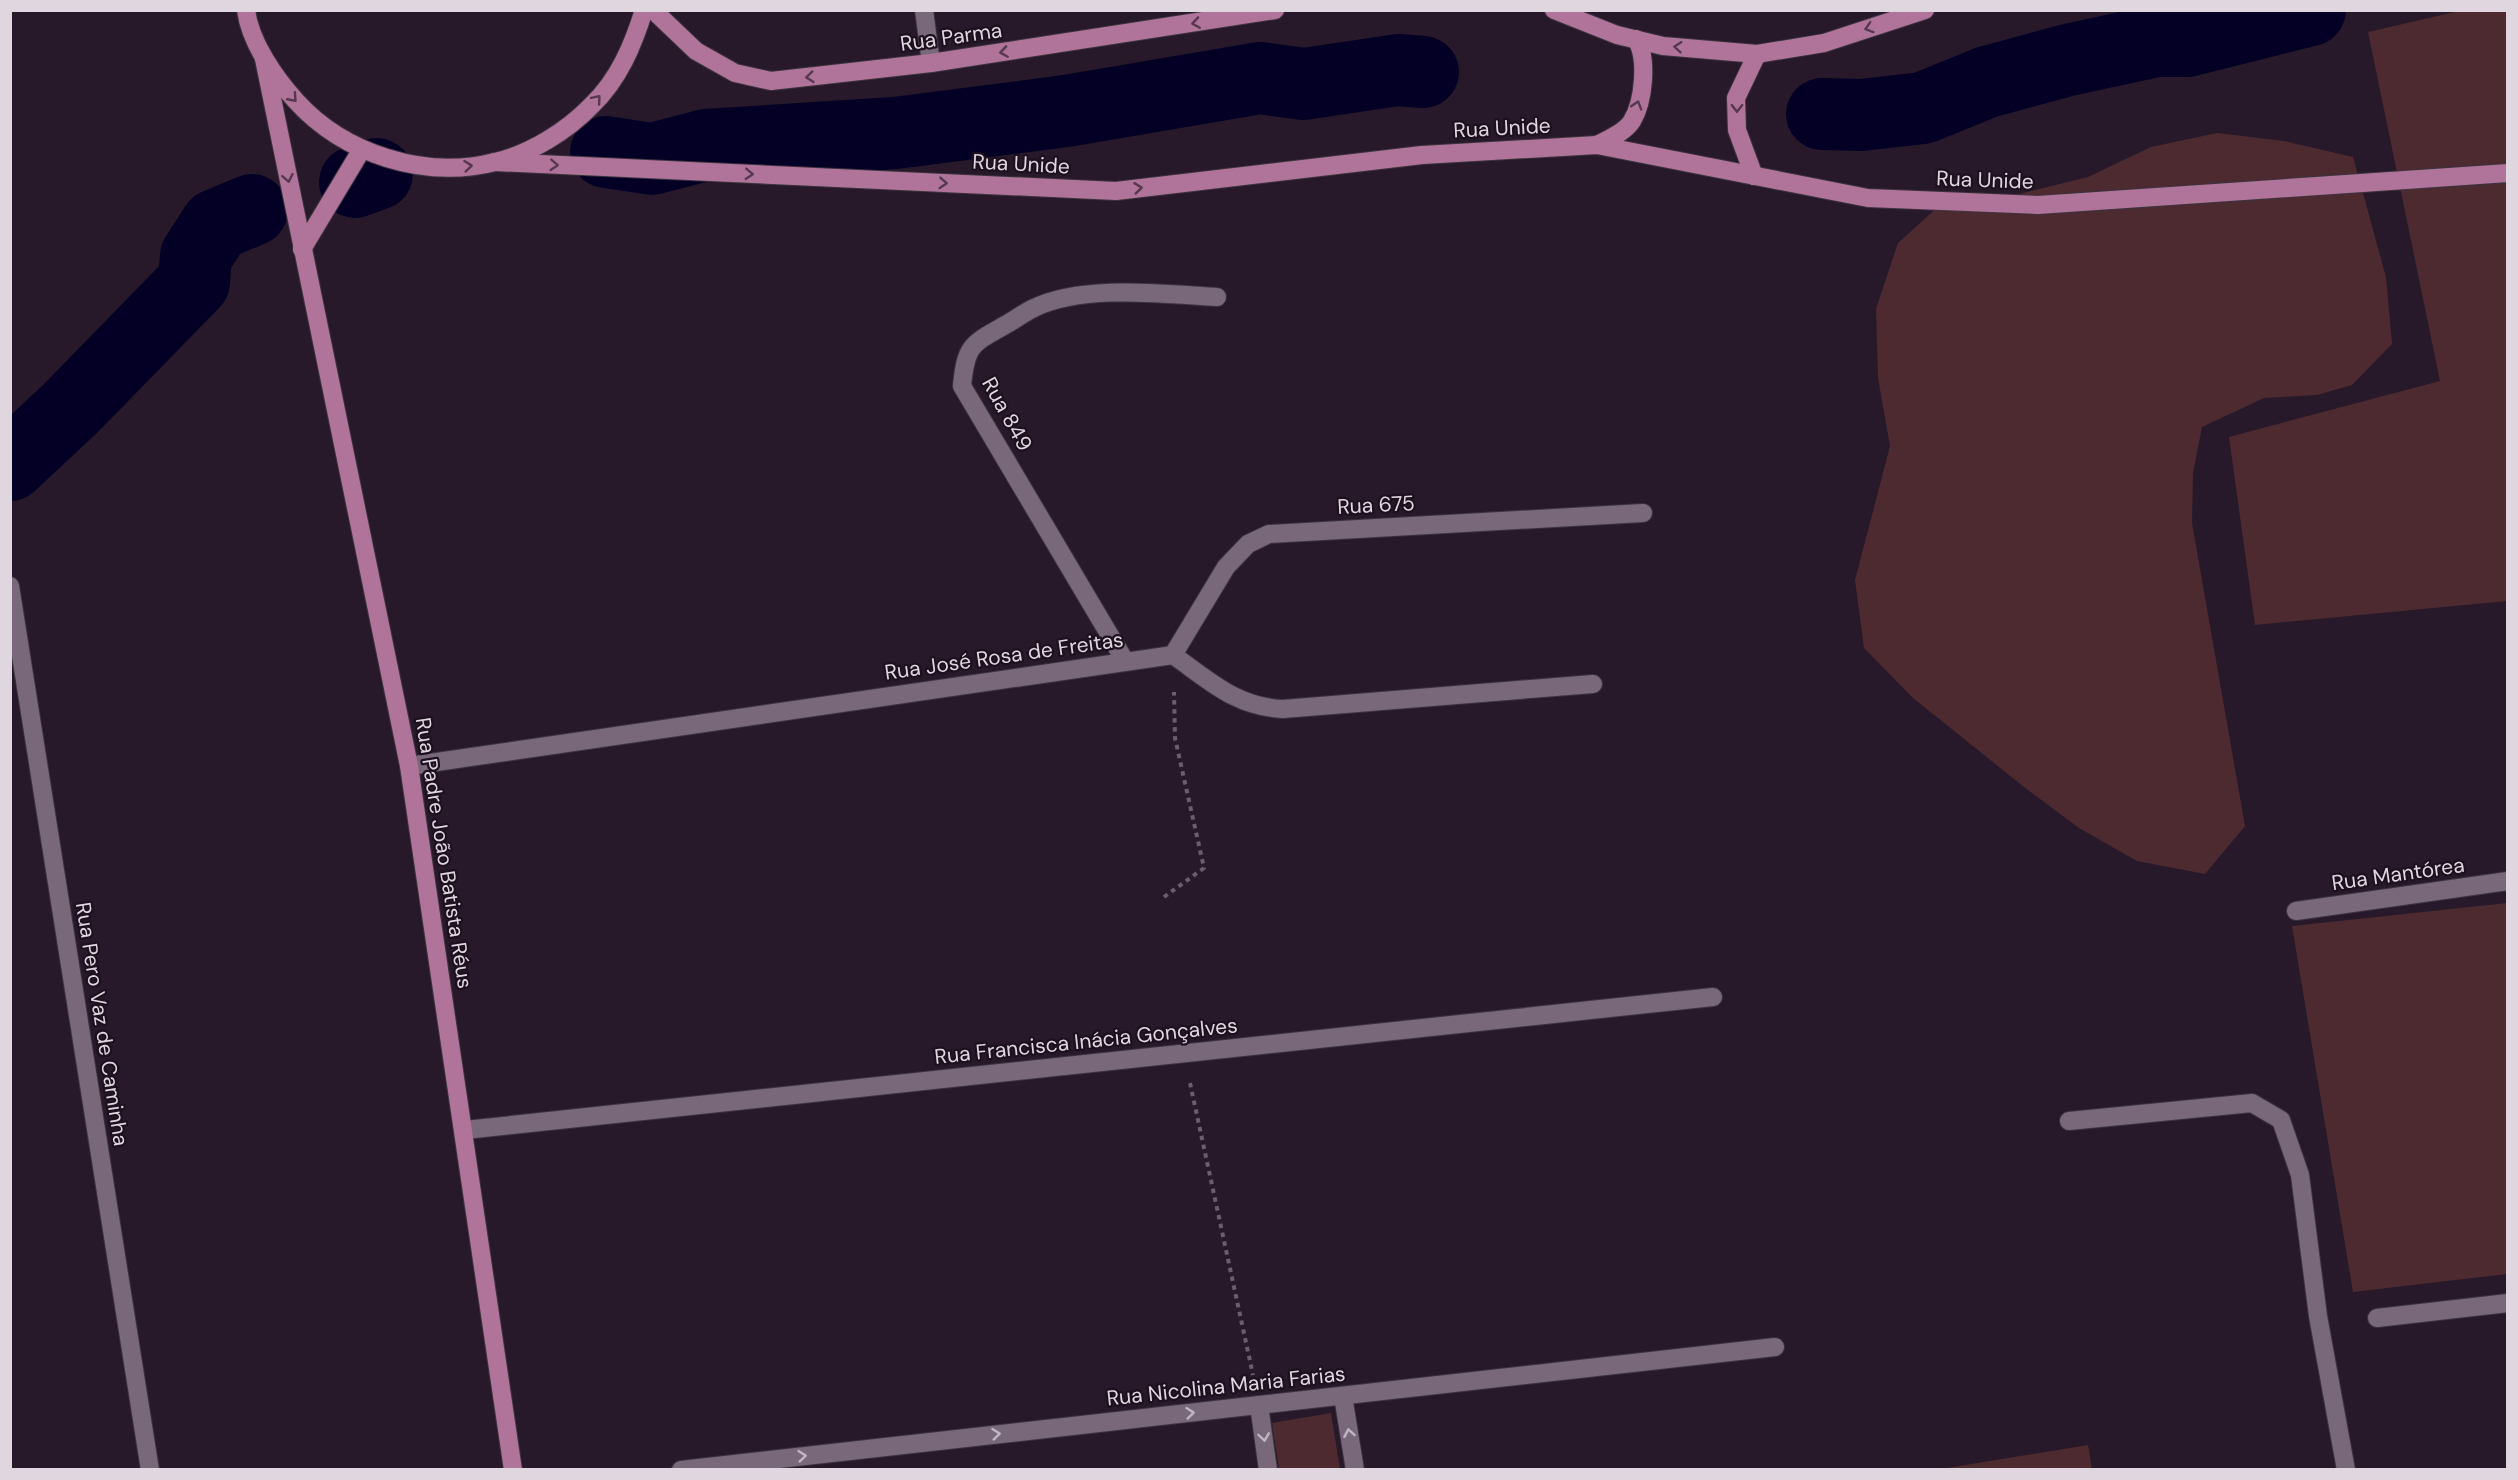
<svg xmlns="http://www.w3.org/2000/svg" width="2518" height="1480" viewBox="0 0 2518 1480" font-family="'DM Sans',sans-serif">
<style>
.green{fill:#4d2a30}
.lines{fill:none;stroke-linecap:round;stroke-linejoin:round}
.river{stroke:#040025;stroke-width:72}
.minor-casing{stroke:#3d333f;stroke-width:20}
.major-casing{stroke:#3d333f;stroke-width:20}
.path{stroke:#6a5e6c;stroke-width:4;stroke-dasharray:4.5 4.5;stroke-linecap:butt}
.minor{stroke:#78687a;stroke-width:18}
.major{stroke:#b0749a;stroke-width:18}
.oneway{stroke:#583850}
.oneway2{stroke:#c0b5c1}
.labels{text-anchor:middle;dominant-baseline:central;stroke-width:4.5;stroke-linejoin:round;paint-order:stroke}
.street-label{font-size:21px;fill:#dfd6e0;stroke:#1d101f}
</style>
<rect width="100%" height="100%" fill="#271929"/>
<g class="green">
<path d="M2459,11H2507V601L2255,625L2229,437L2440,381L2368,32Z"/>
<path d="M2217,133L2284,141L2353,157L2386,277L2392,344L2352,385L2317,395L2264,398L2202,427L2193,473L2192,523L2245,826L2205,874L2137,861L2079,828L2024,787L1913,698L1864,648L1855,580L1890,446L1878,378L1876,309L1898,243L1950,196L2019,194L2088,177L2151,147Z"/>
<path d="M2507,903V1274L2353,1292L2292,926Z"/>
<path d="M1331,1413L1340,1469H1279L1272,1423Z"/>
<path d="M2088,1445L2092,1469H1941Z"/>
</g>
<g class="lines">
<g class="river">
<path d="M1822,114L1861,115L1923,108L1987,82L2068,60L2156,41H2187L2310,10"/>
<path d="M606,152L652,159L706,145L895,133L1066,111L1260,78L1304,84L1398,70L1423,72"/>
<path d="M355,182L377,174"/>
<path d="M10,465L70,409L194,282L196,256L216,225L252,210"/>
</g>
<g class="minor-casing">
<g id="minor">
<path d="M924,10L931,63"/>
<path d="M10,586L150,1470"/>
<path d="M1173,655L1226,567L1248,544L1269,534L1643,513"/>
<path d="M1125,661L962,386C966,344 972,344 1007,324C1016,319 1025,312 1034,308C1083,284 1164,294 1217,297"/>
<path d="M409,766L1173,655C1210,681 1236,707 1283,709L1593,684"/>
<path d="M2296,911L2508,881"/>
<path d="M2069,1121L2252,1103L2281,1120L2300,1175L2318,1316L2346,1470"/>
<path d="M465,1130L1713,997"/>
<path d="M2377,1318L2508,1303"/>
<path d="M1343,1396L1355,1470"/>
<path d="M1259,1405L1268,1470"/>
<path d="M681,1470L1775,1347"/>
</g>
</g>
<g class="major-casing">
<g id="major">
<path d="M246,10C250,42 275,78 296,101C344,154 425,180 495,162C530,154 567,131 592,105C619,79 633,45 644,10"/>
<path d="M653,10L696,51L735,73L771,81L931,63L1275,10"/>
<path d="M1554,10L1617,35L1663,46L1757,54L1824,43L1925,10"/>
<path d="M264,59L409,766L513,1470"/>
<path d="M1597,145C1609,139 1625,132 1632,121C1644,101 1648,58 1636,39"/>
<path d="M495,162L1116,191L1422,155L1597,145L1868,198L2038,205L2508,173"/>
<path d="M1754,176L1737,130L1736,98L1757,54"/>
<path d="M302,249L362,149"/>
</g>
</g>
<g class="path">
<path d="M1164,897L1204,868L1175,738L1174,692"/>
<path d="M1190,1083L1253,1375"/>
</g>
<use href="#minor" class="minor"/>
<use href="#major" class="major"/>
</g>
<defs><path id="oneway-chevron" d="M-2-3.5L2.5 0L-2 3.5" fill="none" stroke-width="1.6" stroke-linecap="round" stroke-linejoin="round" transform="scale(1.5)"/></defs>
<g class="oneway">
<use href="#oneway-chevron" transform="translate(1196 23) rotate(171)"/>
<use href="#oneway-chevron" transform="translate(1869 28) rotate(162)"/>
<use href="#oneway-chevron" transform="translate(1678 47) rotate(-175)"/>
<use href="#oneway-chevron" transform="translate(1004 52) rotate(171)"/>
<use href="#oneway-chevron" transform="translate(810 77) rotate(174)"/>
<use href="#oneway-chevron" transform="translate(293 98) rotate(48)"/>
<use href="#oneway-chevron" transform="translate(597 99) rotate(-50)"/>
<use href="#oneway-chevron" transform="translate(1637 105) rotate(-73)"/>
<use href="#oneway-chevron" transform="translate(1737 108) rotate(90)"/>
<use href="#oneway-chevron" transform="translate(554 165) rotate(3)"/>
<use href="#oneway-chevron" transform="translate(468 166) rotate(-6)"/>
<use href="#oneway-chevron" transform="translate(749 174) rotate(3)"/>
<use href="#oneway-chevron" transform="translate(288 178) rotate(79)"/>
<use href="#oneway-chevron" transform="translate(943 183) rotate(3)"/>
<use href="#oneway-chevron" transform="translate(1138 188) rotate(-7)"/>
</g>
<g class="oneway2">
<use href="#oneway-chevron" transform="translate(1190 1413) rotate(-6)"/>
<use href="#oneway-chevron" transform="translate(1349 1433) rotate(-100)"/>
<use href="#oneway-chevron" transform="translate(996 1434) rotate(-6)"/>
<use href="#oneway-chevron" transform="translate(1264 1437) rotate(82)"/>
<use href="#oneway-chevron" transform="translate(802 1456) rotate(-6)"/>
</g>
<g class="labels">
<g class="street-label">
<text transform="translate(951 37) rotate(-8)">Rua Parma</text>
<text transform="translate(1502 128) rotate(-3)">Rua Unide</text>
<text transform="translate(1021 164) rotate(3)">Rua Unide</text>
<text transform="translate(1985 180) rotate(2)">Rua Unide</text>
<text transform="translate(1007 414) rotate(61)">Rua 849</text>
<text transform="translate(1376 505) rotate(-3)">Rua 675</text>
<text transform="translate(1004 656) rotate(-8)">Rua José Rosa de Freitas</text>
<text transform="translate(444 853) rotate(81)">Rua Padre João Batista Réus</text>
<text transform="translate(2398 874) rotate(-8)">Rua Mantórea</text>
<text transform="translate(102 1024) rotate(81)">Rua Pero Vaz de Caminha</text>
<text transform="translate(1086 1041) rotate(-6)">Rua Francisca Inácia Gonçalves</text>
<text transform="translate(1226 1386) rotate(-6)">Rua Nicolina Maria Farias</text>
</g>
</g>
<rect width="2518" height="1480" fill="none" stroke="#dfd6e0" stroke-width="24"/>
</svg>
